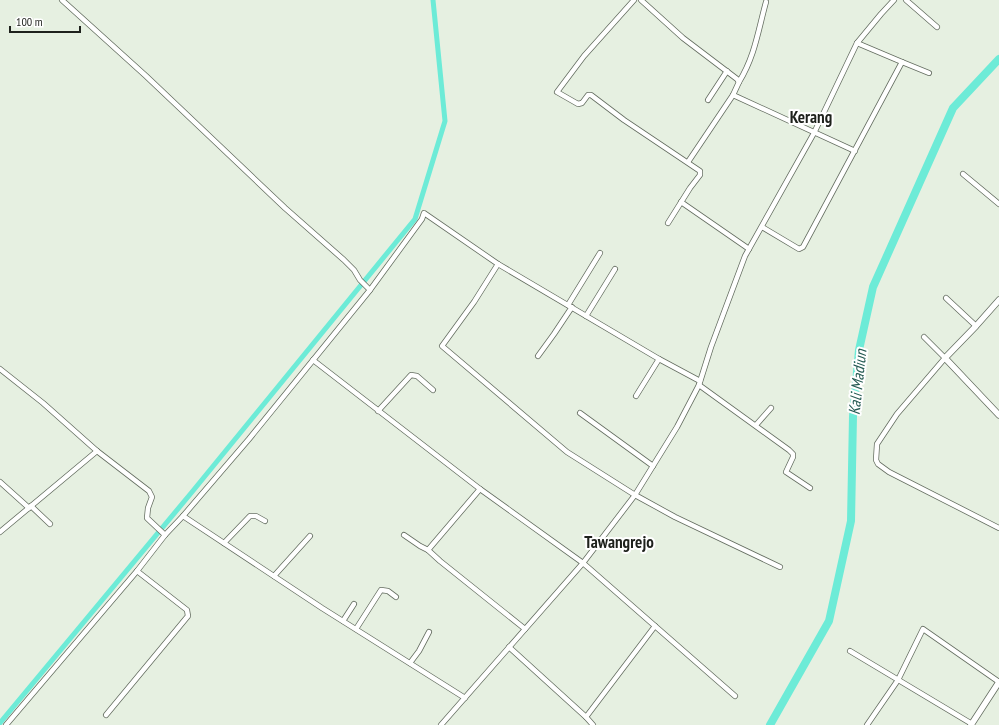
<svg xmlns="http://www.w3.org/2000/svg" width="999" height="725" viewBox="0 0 999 725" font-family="'PT Sans Narrow',sans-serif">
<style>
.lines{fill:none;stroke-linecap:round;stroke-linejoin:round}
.canal{stroke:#6debd7;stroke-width:5}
.river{stroke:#6debd7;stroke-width:8}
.minor-casing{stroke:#646d60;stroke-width:6}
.tertiary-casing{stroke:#646d60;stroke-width:7}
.minor{stroke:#fff;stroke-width:4.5}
.tertiary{stroke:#fff;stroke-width:5.5}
.labels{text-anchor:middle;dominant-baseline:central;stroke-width:4;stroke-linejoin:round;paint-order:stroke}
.water-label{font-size:16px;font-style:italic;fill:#245a52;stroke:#fff}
.quarter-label{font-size:17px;font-weight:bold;fill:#1e211c;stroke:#fff}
</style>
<rect width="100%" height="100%" fill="#e6f0e1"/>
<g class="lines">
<path class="canal" d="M0,723L192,492L415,219L445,121L433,0"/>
<path class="river" d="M770,725L829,621L851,521L853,416L859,350L873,287L953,108L999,59"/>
<g class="minor-casing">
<g id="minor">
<path d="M62,0L146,76L285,208L344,260L354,270L360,280L370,290"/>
<path d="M634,0L584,56L557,92L578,104L582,103L588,95H591L624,120L700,171V175L690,188L668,223"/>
<path d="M641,0L683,38L737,79L739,82L733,95L855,151"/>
<path d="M906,0L937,27"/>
<path d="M902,62L929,73"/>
<path d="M739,82C755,56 758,31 766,2"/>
<path d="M708,100L727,71"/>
<path d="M688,162L733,95"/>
<path d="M963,174L999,204"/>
<path d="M681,202L749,249"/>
<path d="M762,227L799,249L803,247L902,62L857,43"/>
<path d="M498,264L474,302L442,346L567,452L635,495L675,517L780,567"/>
<path d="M946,298L976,326"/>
<path d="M568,305L600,253"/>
<path d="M586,316L615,269"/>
<path d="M924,337L945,358L897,414L877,444L876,460L878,464L889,472L999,528"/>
<path d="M538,356L554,334L572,307"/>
<path d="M313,360L480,489L583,563L735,696"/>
<path d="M0,369L43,403L97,451L149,491L152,497L148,508L147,518L165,535"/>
<path d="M699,385L789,450L793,454V457L786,472L810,488"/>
<path d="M636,396L659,359"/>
<path d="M378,411L411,375L417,376L433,390"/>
<path d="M580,413L653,466"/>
<path d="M756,425L771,408"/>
<path d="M0,482L29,508"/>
<path d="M31,506L50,524"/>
<path d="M183,516L322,608L465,698"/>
<path d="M0,532L97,451"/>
<path d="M404,535L420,546L428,550L480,489"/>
<path d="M224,543L250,516H256L265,521"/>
<path d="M428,550L440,561L525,629"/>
<path d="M274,576L310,536"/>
<path d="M343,621L354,604"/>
<path d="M356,629L381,590L388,591L396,597"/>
<path d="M509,647L586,717L593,725"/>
<path d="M850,651L972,724"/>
<path d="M410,663L419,651L429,632"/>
<path d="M106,715L188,616L187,610L137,571"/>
<path d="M586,717L655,626"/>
<path d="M6,725L137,571L165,535L183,516L249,439L370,290L422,219L424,213L498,264L659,359L700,381"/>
<path d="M441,725L583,563L635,495L677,427L699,385L711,347L745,256L814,133L857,43L881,14L894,0"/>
<path d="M867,725L898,680L923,629L999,682"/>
</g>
</g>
<g class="tertiary-casing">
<g id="tertiary">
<path d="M999,300L976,326L945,358L999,415"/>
<path d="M971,725L999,682"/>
</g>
</g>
<use href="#minor" class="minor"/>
<use href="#tertiary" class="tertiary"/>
</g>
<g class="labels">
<g class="water-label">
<text transform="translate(857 382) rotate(-84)">Kali Madiun</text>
</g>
<g class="quarter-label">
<text x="811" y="117">Kerang</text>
<text x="619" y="542">Tawangrejo</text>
</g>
</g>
<path d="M10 26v6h70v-6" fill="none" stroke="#1e211c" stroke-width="2"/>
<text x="16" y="26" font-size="12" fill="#1e211c" stroke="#ffffff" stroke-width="3" paint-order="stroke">100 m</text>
</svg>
